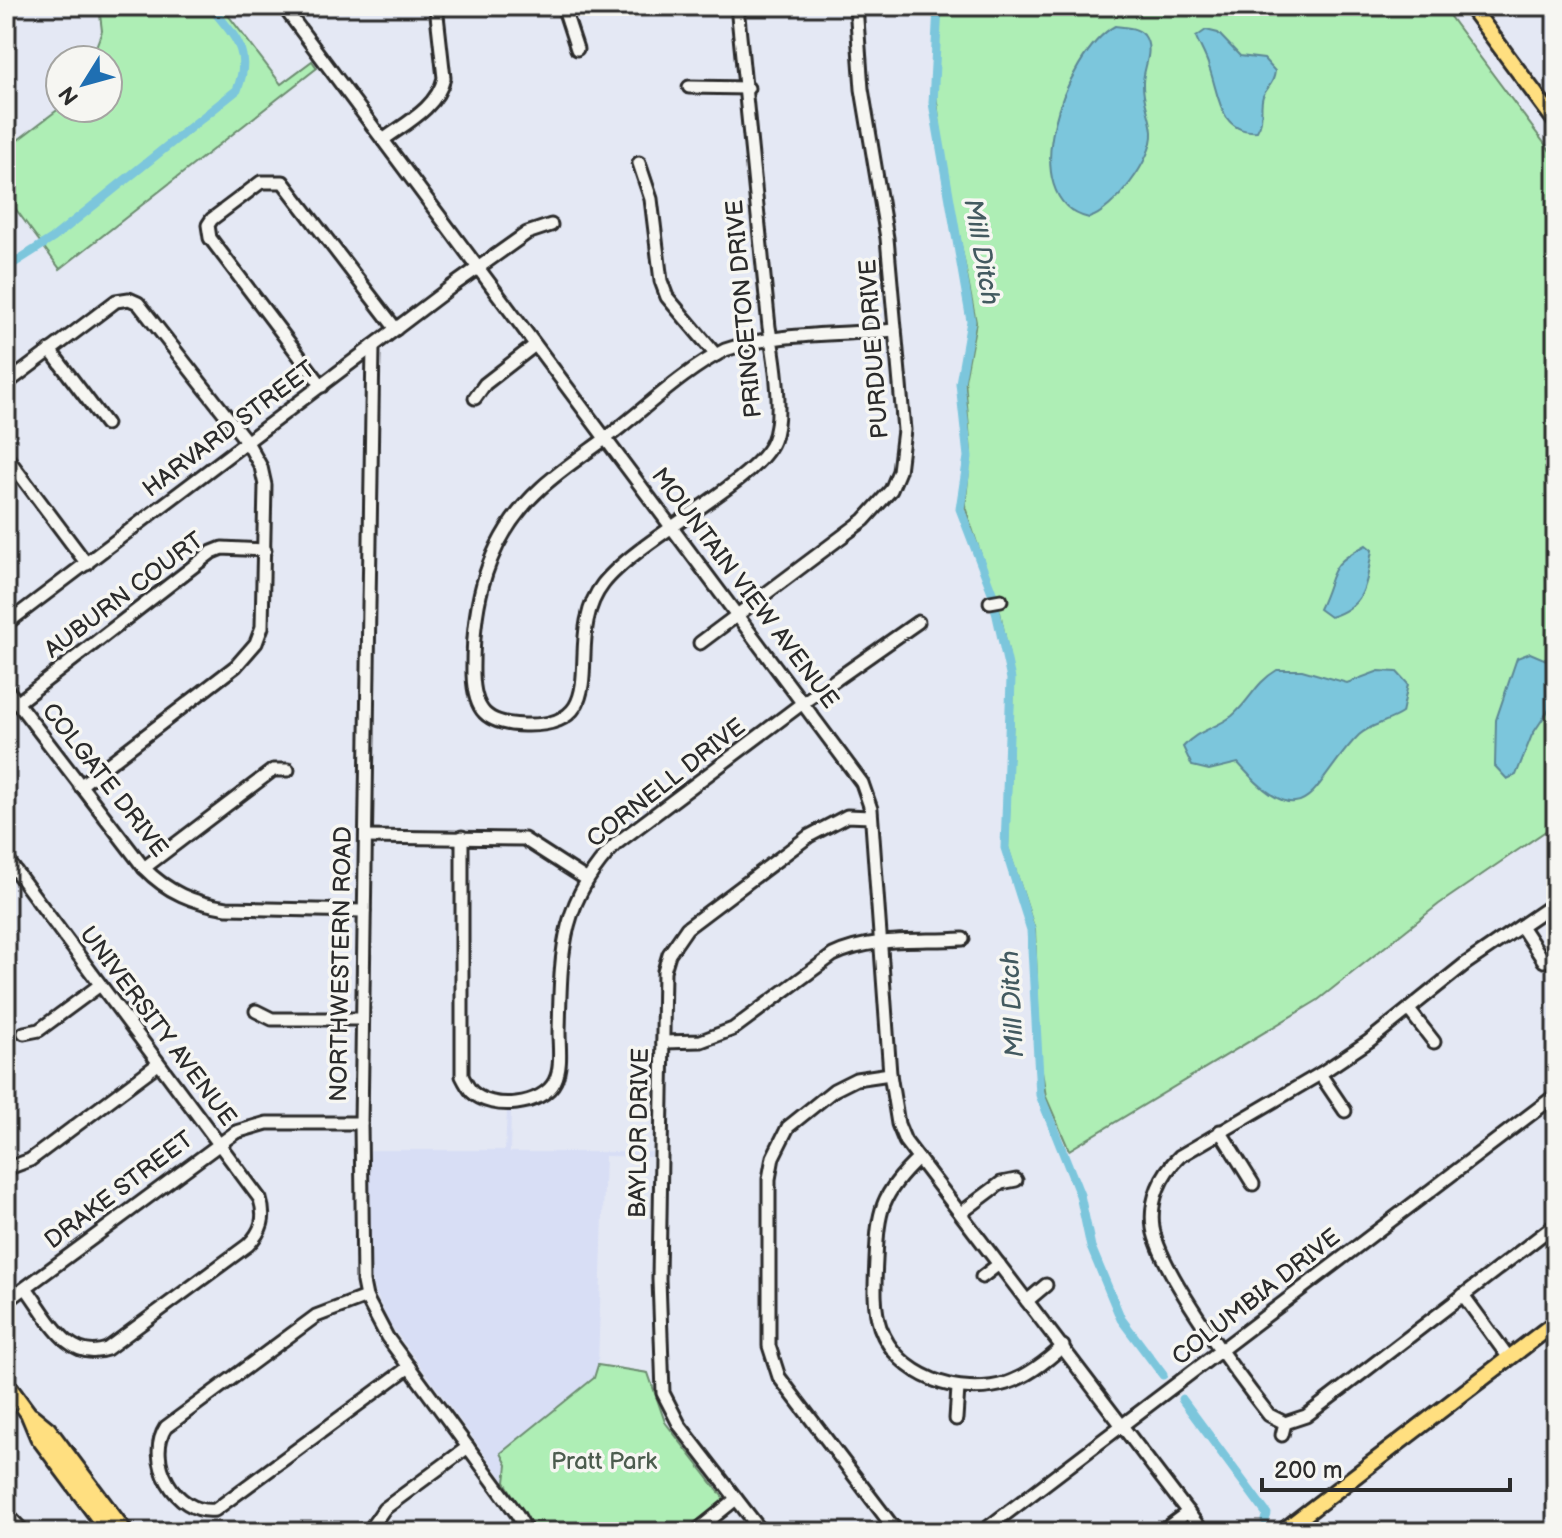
<svg xmlns="http://www.w3.org/2000/svg" width="1562" height="1538" viewBox="0 0 1562 1538" font-family="'Balsamiq Sans',sans-serif">
<style>
.built{fill:#d8def5}
.green{fill:#aeeeb5;stroke:#6c8c70;stroke-width:2}
.water{fill:#7cc6dc;stroke:#5c8895;stroke-width:2}
.lines{fill:none;stroke-linecap:round;stroke-linejoin:round}
.canal{stroke:#7cc6dc;stroke-width:9}
.minor-casing{stroke:#2b2b2b;stroke-width:17}
.major-casing{stroke:#2b2b2b;stroke-width:20}
.minor{stroke:#f6f6f2;stroke-width:11}
.major{stroke:#ffdf80;stroke-width:14}
.labels{text-anchor:middle;dominant-baseline:central;stroke-width:7;stroke-linejoin:round;paint-order:stroke}
.street-label{font-size:24px;fill:#2b2b2b;stroke:#f6f6f2}
.park-label{font-size:24px;fill:#4c5c4e;stroke:#f6f6f2}
.water-label{font-size:26px;font-style:italic;fill:#435a60;stroke:#f6f6f2}
</style>
<rect width="100%" height="100%" fill="#e4e8f4"/>
<filter id="ink" filterUnits="userSpaceOnUse"><feTurbulence type="fractalNoise" baseFrequency=".0125" numOctaves="2"/><feDisplacementMap in="SourceGraphic" scale="16" xChannelSelector="R" yChannelSelector="G"/><feConvolveMatrix kernelMatrix="1 2 1 2 8 2 1 2 1" color-interpolation-filters="sRGB"/></filter>
<g filter="url(#ink)">
<path class="built" d="M511,1111L510,1152H652L651,1157L605,1156L598,1365L594,1378L501,1453L507,1464L505,1482L389,1323L376,1294L369,1268V1150H505L507,1112Z"/>
<g class="green">
<path d="M99,6H221L281,84L312,61L317,68L60,269L6,196V149L60,108H108V60H91L102,31Z"/>
<path d="M940,6H1442L1556,159V824L1439,904L1318,1000L1069,1150L1046,1097L1040,1058L1035,930L1008,847L1014,681L1000,612L965,507L971,453L965,380L976,322L944,158L936,94Z"/>
<path d="M598,1365L648,1373L665,1422L725,1500L682,1532H534L505,1482L507,1465L501,1453L594,1378Z"/>
</g>
<g class="water">
<path d="M1115,26C1124,27 1137,27 1144,35C1155,50 1143,68 1143,83C1142,100 1151,116 1152,132C1154,159 1113,211 1089,218C1012,200 1065,53 1115,26Z"/>
<path d="M1206,30L1218,33L1240,56L1264,59L1275,71C1274,83 1268,86 1263,96C1259,108 1265,119 1257,131C1219,134 1219,94 1209,67C1206,56 1200,47 1196,37Z"/>
<path d="M1366,545L1372,550C1366,585 1366,606 1330,617L1319,609C1337,572 1325,567 1366,545Z"/>
<path d="M1530,653L1551,662L1556,660V699L1532,735L1516,775L1507,779L1495,766L1496,720L1517,658Z"/>
<path d="M1277,670H1302L1347,683L1379,671L1397,672L1408,684L1402,713C1389,722 1371,724 1359,735C1311,782 1309,844 1238,763L1209,770L1192,766L1183,747C1197,730 1215,729 1232,716C1250,701 1255,683 1277,670Z"/>
</g>
<g class="lines">
<g class="canal">
<path d="M938,6L933,103L971,321L960,383L968,457L960,509L993,595"/>
<path d="M6,268L53,238L237,90C253,51 234,36 210,6"/>
<path d="M995,607L1011,679L1005,848L1031,930L1040,1095L1080,1195L1091,1247L1121,1319L1163,1375"/>
<path d="M1182,1399L1267,1514L1265,1520"/>
</g>
<g class="minor-casing">
<g id="minor">
<path d="M283,6L862,783L871,809L890,1074L898,1124L905,1141L1203,1532"/>
<path d="M563,6L577,49"/>
<path d="M737,6L769,327C774,354 784,415 773,441C757,482 638,539 603,584C559,640 620,728 524,725C486,724 474,711 473,674C472,603 486,538 541,488C565,466 593,449 618,429C651,403 687,369 725,350C777,332 840,335 895,330"/>
<path d="M689,87L748,88"/>
<path d="M383,140C406,123 437,108 444,78L436,6"/>
<path d="M639,163L651,199L661,281L667,297L716,355"/>
<path d="M373,346L361,1123L363,1282L366,1297L387,1337L517,1514L527,1532"/>
<path d="M50,350L106,424"/>
<path d="M6,384L116,301L129,299L138,303L247,442L261,467L265,485L262,627L256,643L236,666L80,786"/>
<path d="M322,386L210,238L208,225L212,219L261,182H283L396,329"/>
<path d="M475,398L485,384L535,345"/>
<path d="M6,456L87,564"/>
<path d="M990,602L1001,600"/>
<path d="M6,624L451,287L527,233L551,225"/>
<path d="M700,643L864,520L891,490L899,471L904,430L887,238L862,89L856,6"/>
<path d="M6,688L144,868C167,892 194,903 227,908L364,911"/>
<path d="M17,703L212,552L222,548L265,550"/>
<path d="M366,837L524,839L586,879"/>
<path d="M462,837V1076C465,1082 468,1088 472,1092C492,1111 543,1106 555,1081C562,1067 559,1047 559,1032C561,955 559,901 617,843L804,702L918,622"/>
<path d="M6,858L260,1199C266,1218 262,1231 248,1245L107,1349C67,1363 47,1315 26,1288"/>
<path d="M144,868L273,770H288"/>
<path d="M1556,902L1465,964L1369,1041L1320,1074L1180,1156C1161,1174 1149,1200 1153,1228C1160,1272 1239,1377 1269,1415L1285,1423L1306,1416L1556,1224"/>
<path d="M1521,926L1544,961"/>
<path d="M1409,1010L1434,1042"/>
<path d="M256,1011L272,1019H362"/>
<path d="M24,1033L39,1030L100,985"/>
<path d="M663,1042L701,1041L733,1029L833,955C873,936 920,942 963,939"/>
<path d="M890,1074L856,1079L834,1090L788,1127L773,1157L769,1179V1346L779,1377L897,1532"/>
<path d="M1320,1074L1345,1111"/>
<path d="M1220,1131L1253,1184"/>
<path d="M918,1159C881,1194 878,1210 876,1260C875,1282 873,1306 880,1327C898,1377 959,1398 1007,1383C1028,1376 1047,1361 1063,1346"/>
<path d="M6,1169L30,1160L158,1064"/>
<path d="M961,1213L1001,1183L1016,1180"/>
<path d="M982,1277L999,1264"/>
<path d="M1463,1295L1509,1358"/>
<path d="M366,1297L316,1316L166,1427C145,1459 175,1515 215,1510L409,1367"/>
<path d="M1027,1301L1046,1285"/>
<path d="M6,1302L236,1132L267,1123H361"/>
<path d="M956,1419L958,1388"/>
<path d="M1282,1435L1285,1423"/>
<path d="M6,1513L24,1532"/>
<path d="M368,1532L384,1509L468,1447"/>
<path d="M695,1532L736,1499"/>
<path d="M762,1532L680,1426L663,1393L659,1279L664,971L669,954L687,928L809,836L847,816L871,817"/>
<path d="M982,1532L1556,1095"/>
<path d="M1161,1532L1188,1512"/>
</g>
</g>
<g class="major-casing">
<g id="major">
<path d="M1470,6L1556,122"/>
<path d="M6,1383L28,1413L38,1437L109,1532"/>
<path d="M32,1416L48,1429L125,1532"/>
<path d="M1282,1532L1556,1322"/>
</g>
</g>
<use href="#minor" class="minor"/>
<use href="#major" class="major"/>
</g>
</g>
<g class="labels">
<g class="street-label">
<text transform="translate(744 309) rotate(-95)">PRINCETON DRIVE</text>
<text transform="translate(874 349) rotate(-94)">PURDUE DRIVE</text>
<text transform="translate(229 429) rotate(-37)">HARVARD STREET</text>
<text transform="translate(745 588) rotate(53)">MOUNTAIN VIEW AVENUE</text>
<text transform="translate(124 595) rotate(-37)">AUBURN COURT</text>
<text transform="translate(105 780) rotate(52)">COLGATE DRIVE</text>
<text transform="translate(666 783) rotate(-38)">CORNELL DRIVE</text>
<text transform="translate(341 964) rotate(-89)">NORTHWESTERN ROAD</text>
<text transform="translate(158 1026) rotate(53)">UNIVERSITY AVENUE</text>
<text transform="translate(639 1133) rotate(-89)">BAYLOR DRIVE</text>
<text transform="translate(119 1190) rotate(-37)">DRAKE STREET</text>
<text transform="translate(1256 1297) rotate(-38)">COLUMBIA DRIVE</text>
</g>
<g class="park-label">
<text x="604" y="1461">Pratt Park</text>
</g>
<g class="water-label">
<text transform="translate(981 252) rotate(80)">Mill Ditch</text>
<text transform="translate(1013 1004) rotate(-93)">Mill Ditch</text>
</g>
</g>
<rect width="1562" height="1538" fill="none" stroke="#f6f6f2" stroke-width="32"/>
<rect x="16" y="16" width="1530" height="1506" fill="none" stroke="#2b2b2b" stroke-width="3" filter="url(#ink)"/>
<g transform="translate(84 84) rotate(233)"><circle r="38" fill="#f6f6f2" stroke="#a5a5a2" stroke-width="2"/>
<path d="M0-6L14 30L0 20L-14 30Z" fill="#1f6fb2"/>
<text y="-12" font-size="22" font-weight="bold" text-anchor="middle" fill="#2b2b2b">N</text>
</g>
<path d="M1262 1478v12h248v-12" fill="none" stroke="#2b2b2b" stroke-width="4"/>
<text x="1274" y="1478" font-size="24" fill="#2b2b2b" stroke="#f6f6f2" stroke-width="6" paint-order="stroke">200 m</text>
</svg>
